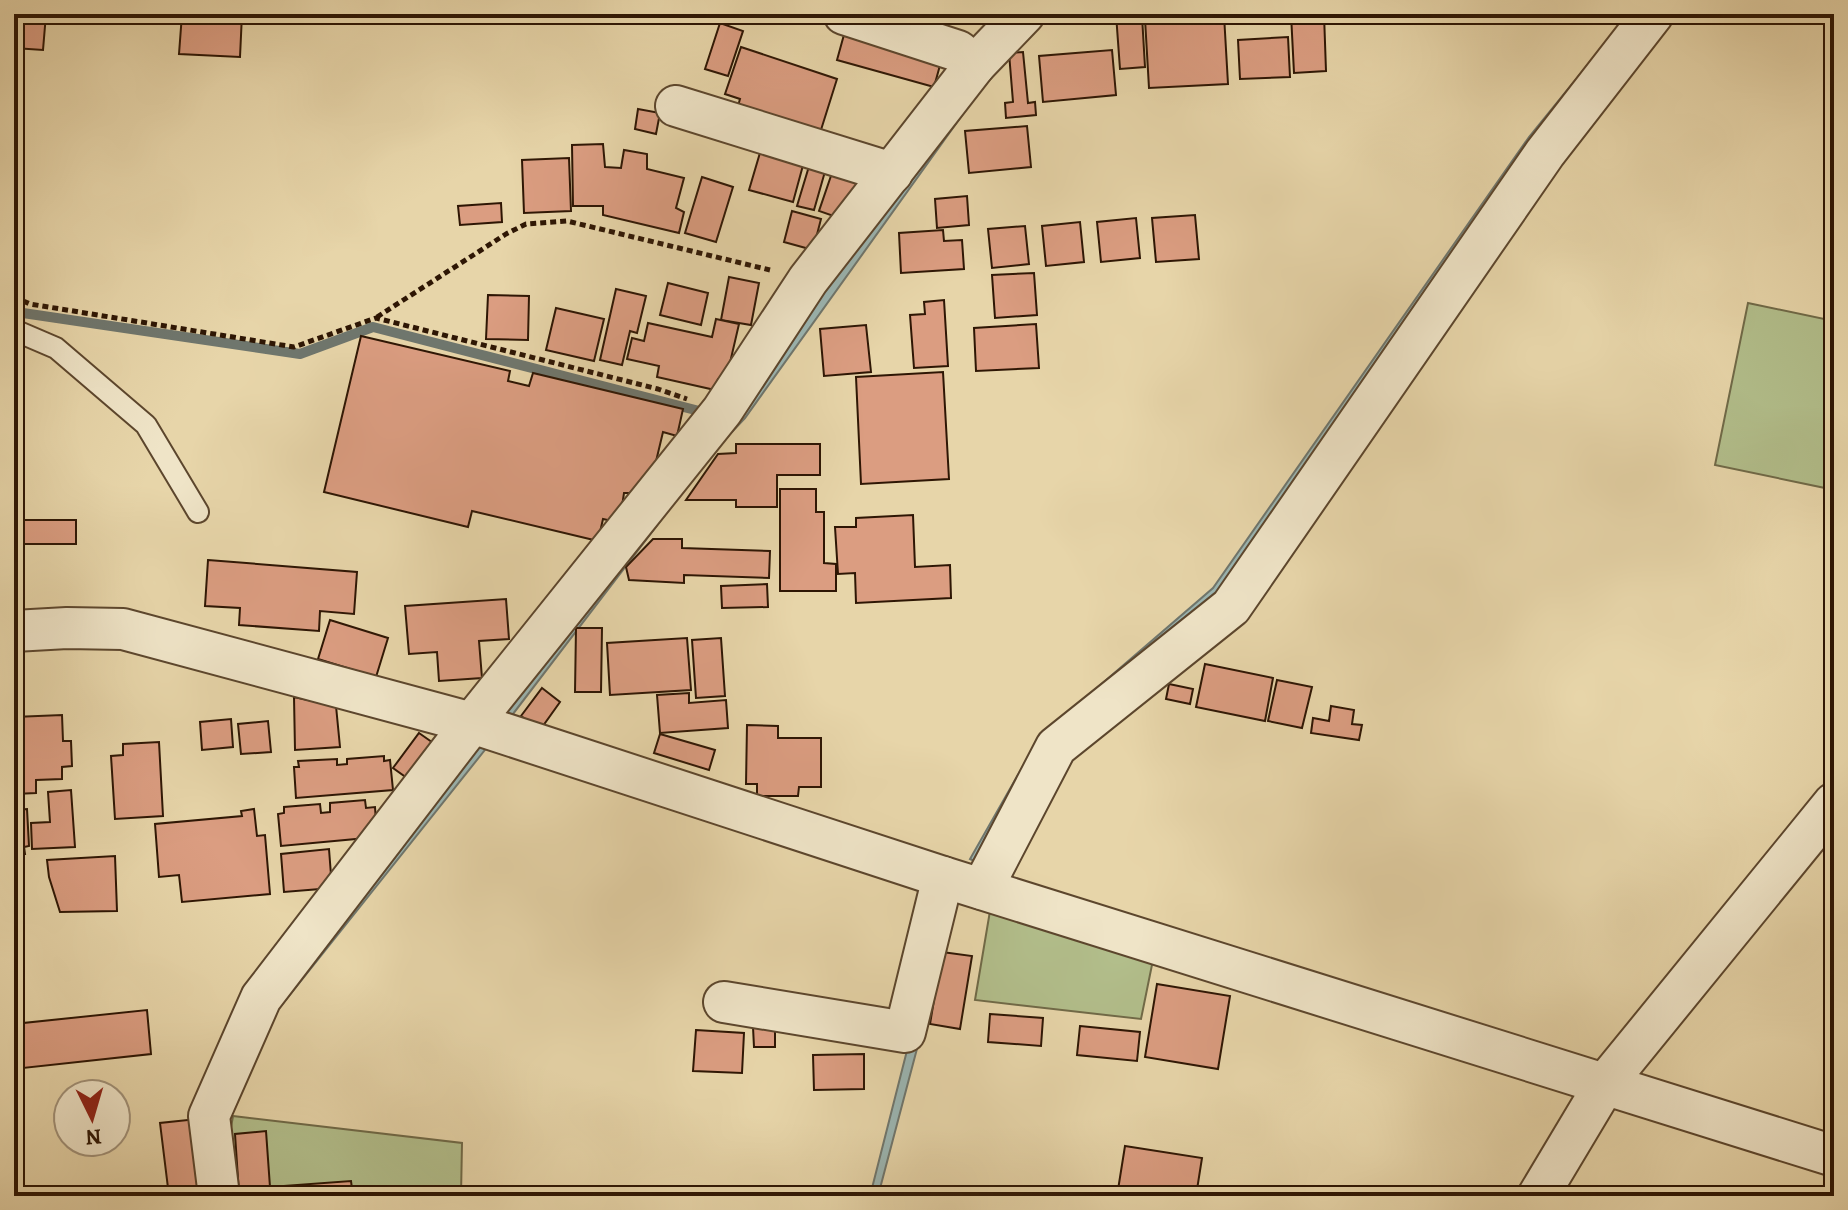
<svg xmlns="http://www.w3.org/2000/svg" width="1848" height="1210" viewBox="0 0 1848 1210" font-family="Alegreya,serif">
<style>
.green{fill:#b2be8b;stroke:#706a48;stroke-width:2}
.water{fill:#9bb6b3;stroke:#6f766d;stroke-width:2}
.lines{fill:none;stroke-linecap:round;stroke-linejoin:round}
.stream{stroke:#6f766d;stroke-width:10}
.building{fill:#db9d81;stroke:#2e1604;stroke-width:2}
.lane-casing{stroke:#5c462d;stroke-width:24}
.street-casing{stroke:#5c462d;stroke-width:44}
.path{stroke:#2e1604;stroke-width:5;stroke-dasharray:6 4;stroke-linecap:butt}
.lane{stroke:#efe4c7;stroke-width:20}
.street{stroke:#efe4c7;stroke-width:40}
</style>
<rect width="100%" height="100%" fill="#e7d5a9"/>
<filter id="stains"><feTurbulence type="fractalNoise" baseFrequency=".0025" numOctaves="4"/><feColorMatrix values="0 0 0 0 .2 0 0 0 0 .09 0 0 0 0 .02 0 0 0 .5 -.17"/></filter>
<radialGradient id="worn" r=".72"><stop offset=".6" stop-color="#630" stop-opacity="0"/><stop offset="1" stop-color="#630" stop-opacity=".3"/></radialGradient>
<g class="green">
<path d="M1748,303L1834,321V448L1825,488L1715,465Z"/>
<path d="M991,905L1154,955L1141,1019L975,1000Z"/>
<path d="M233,1116L462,1143L461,1196H235L230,1133Z"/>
</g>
<g class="water">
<path d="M1035,14H1044L1006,54L745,418L713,452L500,731L273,1016L213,1123L260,1011L999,50Z"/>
<path d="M1629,14L1222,598L1048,745L982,865L970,859L1039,738L1213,588L1529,137Z"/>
<path d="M944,905L954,909L878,1196H870Z"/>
</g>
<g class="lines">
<path class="stream" d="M14,309L23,313L300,354L373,327L707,413"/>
</g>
<g class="building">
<path d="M14,14H46L43,50L14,48Z"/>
<path d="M182,14H242L240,57L179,54Z"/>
<path d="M1116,14H1148L1142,16L1145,67L1120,69Z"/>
<path d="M1291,14H1324L1326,71L1294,73Z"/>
<path d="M1224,15L1228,84L1149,88L1145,19Z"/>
<path d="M720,23L743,31L728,76L705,69Z"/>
<path d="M845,31L942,58L934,87L837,60Z"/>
<path d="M1288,37L1290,77L1240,79L1238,40Z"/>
<path d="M741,47L837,79L820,133L738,106L740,99L725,94Z"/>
<path d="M1112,50L1116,95L1043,102L1039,56Z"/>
<path d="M1023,52L1028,103L1035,102L1036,115L1006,118L1005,103L1013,102L1009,53Z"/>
<path d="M638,109L660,113L656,134L635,129Z"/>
<path d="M1027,126L1031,167L969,173L965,131Z"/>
<path d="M603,144L605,167L621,168L624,150L647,154V169L684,178L676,208L684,212L679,233L603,215V206H573L572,145Z"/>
<path d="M762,146L805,158L793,202L749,190Z"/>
<path d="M569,158L571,211L524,213L522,160Z"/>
<path d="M810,163L826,168L814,210L797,206Z"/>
<path d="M833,170L859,179L845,220L819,211Z"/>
<path d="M702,177L733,187L716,242L685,233Z"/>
<path d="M967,196L969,225L937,228L935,199Z"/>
<path d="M501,203L502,222L460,225L458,206Z"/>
<path d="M792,211L821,219L813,250L784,242Z"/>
<path d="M1195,215L1199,259L1156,262L1152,218Z"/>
<path d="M1136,218L1140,258L1101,262L1097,222Z"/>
<path d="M1080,222L1084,262L1046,266L1042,226Z"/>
<path d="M1025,226L1029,264L992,268L988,229Z"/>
<path d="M943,230L944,241L962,240L964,269L901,273L899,233Z"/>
<path d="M1034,273L1037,315L995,318L992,275Z"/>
<path d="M729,277L759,283L751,325L721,320Z"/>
<path d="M668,283L708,293L701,325L660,315Z"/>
<path d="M616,289L646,296L637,333L630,331L622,365L600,360Z"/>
<path d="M488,295L529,296L528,340L486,339Z"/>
<path d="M944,300L948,366L914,368L910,315L925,314L924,302Z"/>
<path d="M556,308L604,319L594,361L546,350Z"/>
<path d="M716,319L739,324L726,380L718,379L715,390L657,377L659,366L627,359L632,338L644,341L648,323L712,337Z"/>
<path d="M1036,324L1039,368L976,371L974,328Z"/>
<path d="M866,325L871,372L824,376L820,329Z"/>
<path d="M361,336L510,371L508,381L529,386L533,373L683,409L677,436L663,432L653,474L631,493H624L621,513L612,521L603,519L598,541L472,511L468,527L324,492Z"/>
<path d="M943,372L949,479L861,484L856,377Z"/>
<path d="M736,444H820V475H777V507H736V500H686L718,454L736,453Z"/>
<path d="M780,489H816V512H824V563L836,564V591H780Z"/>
<path d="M913,515L915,567L950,565L951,598L856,603L855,573L838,574L835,527H856V518Z"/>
<rect x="14" y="520" width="62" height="24"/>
<path d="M653,539H682V548L770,551L769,578L684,575V583L629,580L626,567Z"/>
<path d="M208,560L357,572L354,614L320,611L319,631L239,625L240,608L205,606Z"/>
<path d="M767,584L768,607L722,608L721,586Z"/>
<path d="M506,599L509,639L479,641L482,678L439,681L437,652L409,654L405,606Z"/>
<path d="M330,620L388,638L376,677L318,659Z"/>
<path d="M576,628H602L601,692H575Z"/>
<path d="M687,638L691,690L610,695L607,643Z"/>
<path d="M721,638L725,696L696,698L692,640Z"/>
<path d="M1205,664L1273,678L1265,721L1196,707Z"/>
<path d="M1277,680L1312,687L1302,728L1268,721Z"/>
<path d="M1169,684L1193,689L1190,704L1166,699Z"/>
<path d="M542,688L560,702L540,730L521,716Z"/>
<path d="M689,693V703L726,700L728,728L660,733L657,695Z"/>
<path d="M294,697L336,706L340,747L295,750Z"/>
<path d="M1331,706L1354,710L1352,724L1362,725L1359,740L1311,733L1313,718L1329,721Z"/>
<path d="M62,715L63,741H71L72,766L62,767V779L36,780V793L15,794L14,717Z"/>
<path d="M231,719L233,747L202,750L200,722Z"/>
<path d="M268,721L271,752L241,754L238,724Z"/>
<path d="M747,725L778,726V738H821V787H799L798,796H757V784H746Z"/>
<path d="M419,733L446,752L421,788L393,768Z"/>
<path d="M660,734L715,750L709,770L654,753Z"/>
<path d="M159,742L163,816L115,819L111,756L123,755V744Z"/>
<path d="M384,756V761L390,760L393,790L296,798L294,767H299L298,761L337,759V765L347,764V759Z"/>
<path d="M71,790L75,847L32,849L31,823L50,822L48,792Z"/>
<path d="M365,800L366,808L375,807L377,837L281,846L278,814L284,813V807L320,804L321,813L330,812V803Z"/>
<path d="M27,809L29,846L24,847L25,854H14V810Z"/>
<path d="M254,809L257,836L265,835L270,894L182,902L179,875L159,877L155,824L242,816L241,811Z"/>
<path d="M329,849L332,888L284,892L281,854Z"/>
<path d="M115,856L117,911L60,912L49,877L47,860Z"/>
<path d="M942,952L972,956L960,1029L930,1024Z"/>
<path d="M1157,984L1230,996L1218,1069L1145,1057Z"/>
<path d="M147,1010L151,1054L14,1069V1024Z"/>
<path d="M990,1014L1043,1018L1041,1046L988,1042Z"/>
<path d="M1080,1026L1140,1032L1137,1061L1077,1055Z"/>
<path d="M753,1027H775V1047H754Z"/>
<path d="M696,1030L744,1033L742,1073L693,1071Z"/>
<path d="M864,1054V1089L814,1090L813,1055Z"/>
<path d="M197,1119L207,1196H169L160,1123Z"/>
<path d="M266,1131L270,1187L351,1181L353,1196H268V1192L239,1194L235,1134Z"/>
<path d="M1125,1146L1202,1158L1196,1196H1117Z"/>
</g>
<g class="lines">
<g class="lane-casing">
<path id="lane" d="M14,330L56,348L146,425L198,512"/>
</g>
<g class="street-casing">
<g id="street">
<path d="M844,14L958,51L975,65"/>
<path d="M676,106L892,173"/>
<path d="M14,631L67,628L123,629L472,723L943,877L1834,1156"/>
<path d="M982,889L1056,747L1231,607L1545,153L1653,14"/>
<path d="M724,1002L905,1032L943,877"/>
<path d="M219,1196L209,1116L261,998L472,723L722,411L808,280L975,65L1024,14"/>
<path d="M1538,1196L1605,1084L1834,803"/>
</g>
</g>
<g class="path">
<path d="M14,297L30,304L294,347L376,318L658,389L687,399"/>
<path d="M377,317L506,234L526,224L567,221L770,270"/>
</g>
<use href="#lane" class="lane"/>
<use href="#street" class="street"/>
</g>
<rect width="1848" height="1210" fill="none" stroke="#e7d5a9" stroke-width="48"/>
<rect x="16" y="16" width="1816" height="1178" fill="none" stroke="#2e1604" stroke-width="4"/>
<rect x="24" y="24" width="1800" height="1162" fill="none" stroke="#2e1604" stroke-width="2"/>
<g transform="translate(92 1118) rotate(175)"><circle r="38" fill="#efe4c7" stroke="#a29279" stroke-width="2"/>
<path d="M0-6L14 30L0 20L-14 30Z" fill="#8f2418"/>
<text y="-12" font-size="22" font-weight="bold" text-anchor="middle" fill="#2e1604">N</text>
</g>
<rect width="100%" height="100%" filter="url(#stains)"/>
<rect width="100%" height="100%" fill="url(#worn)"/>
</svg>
